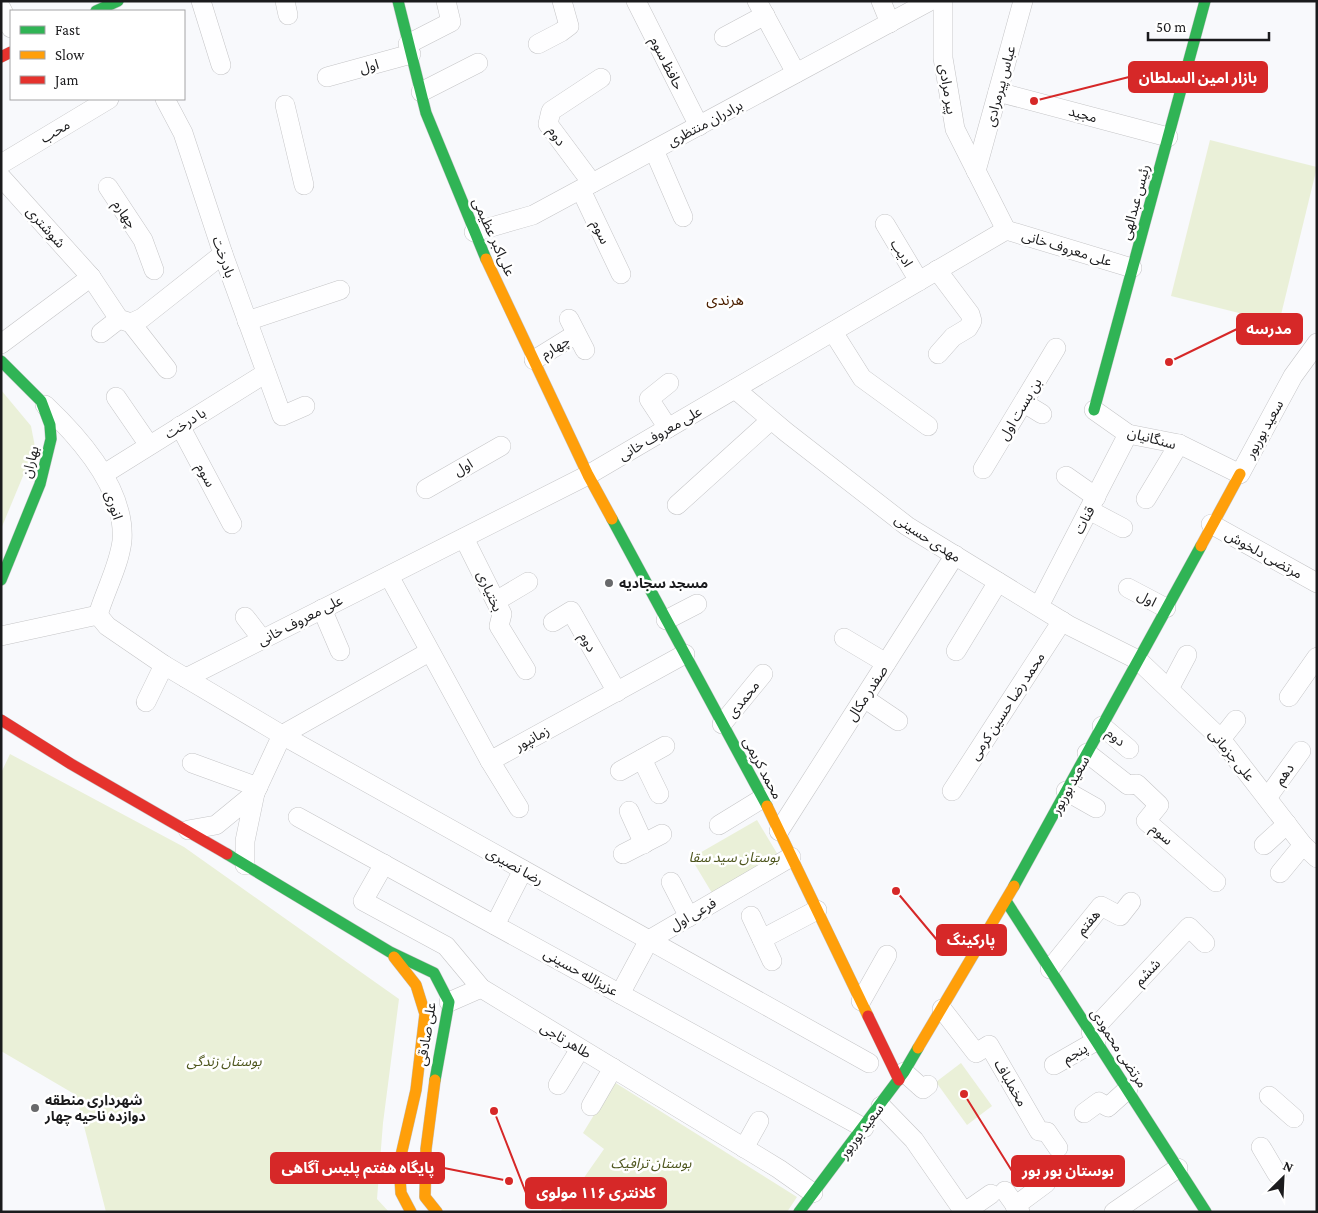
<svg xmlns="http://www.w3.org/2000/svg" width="1318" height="1213" viewBox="0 0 1318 1213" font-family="'Crimson Pro','Noto Sans Arabic',serif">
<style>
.green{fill:#eaf0d8}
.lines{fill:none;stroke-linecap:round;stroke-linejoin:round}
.street-casing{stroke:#c5c5c7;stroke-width:20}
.fast-casing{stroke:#c5c5c7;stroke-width:12}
.slow-casing{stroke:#c5c5c7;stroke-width:12}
.jam-casing{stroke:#c5c5c7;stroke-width:12}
.street{stroke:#fefeff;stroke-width:19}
.fast{stroke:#30b455;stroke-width:11}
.slow{stroke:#ff9f0a;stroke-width:11}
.jam{stroke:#e5322d;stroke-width:11}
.poi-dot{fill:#68696b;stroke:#fff;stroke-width:2}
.labels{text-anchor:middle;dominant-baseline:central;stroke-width:5;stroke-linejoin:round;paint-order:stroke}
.street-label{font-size:14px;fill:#1b1b1d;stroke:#fff}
.poi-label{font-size:14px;font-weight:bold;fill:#1b1b1d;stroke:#fff;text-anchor:start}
.park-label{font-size:14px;font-style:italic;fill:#4e561e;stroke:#fff}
.neighbourhood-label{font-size:15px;fill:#4c2000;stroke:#fff}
.leader{fill:none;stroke:#d62828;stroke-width:2}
.callout-dot{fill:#d62828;stroke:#fff;stroke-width:2}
.callout{fill:#d62828;stroke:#d62828;stroke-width:2}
.callout-label{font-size:15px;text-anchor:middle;font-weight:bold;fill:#fff}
</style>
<rect width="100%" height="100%" fill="#f8f9fc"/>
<g class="green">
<path d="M1210,140L1317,167L1279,323L1171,296Z"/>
<path d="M1,390L31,426L35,447L1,529Z"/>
<path d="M10,754L184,847L399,999L383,1123L377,1199L389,1212H106L76,1095L1,1051V773Z"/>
<path d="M757,820L778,855L712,893L691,858Z"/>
<path d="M961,1063L992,1106L967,1125L936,1082Z"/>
<path d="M614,1082L797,1197L787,1212H560L604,1149L583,1133Z"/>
</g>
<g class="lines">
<g class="street-casing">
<g id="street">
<path d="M201,1L221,65"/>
<path d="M285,1L288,15"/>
<path d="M636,1L699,126"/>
<path d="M757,1L796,73"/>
<path d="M881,1L890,23"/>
<path d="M943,1V58L955,129L1006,230"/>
<path d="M1,8L11,28"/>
<path d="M724,37L765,15"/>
<path d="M408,44L451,22L446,1"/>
<path d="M538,44L561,32L569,26L562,1"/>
<path d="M327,77L411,54"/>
<path d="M421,92L478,63"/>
<path d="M998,92L1168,137"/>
<path d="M165,99L183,133L223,254L282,416L305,406"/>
<path d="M285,105L304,185"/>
<path d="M654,150L683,217"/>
<path d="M1,164L109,99"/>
<path d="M976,171L1023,1"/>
<path d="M1,177L91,277L119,319L131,323L167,369"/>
<path d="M592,183L548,124L551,111L601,78"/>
<path d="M108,187L143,240L154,270"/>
<path d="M581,190L621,274"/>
<path d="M885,224L919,281"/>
<path d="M474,232L533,215L930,1"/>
<path d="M937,270L970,314L972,321L968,328L953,337L938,354"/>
<path d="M569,319L585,350"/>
<path d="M247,321L340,290"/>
<path d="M131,323L142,318L223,254"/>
<path d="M833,332L862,378L928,426"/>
<path d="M101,333L119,319"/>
<path d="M1,344L91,277"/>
<path d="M534,360L576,334"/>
<path d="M735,389L786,432L907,526L1070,626L1138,660L1221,739L1303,845L1317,858"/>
<path d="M116,397L149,445"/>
<path d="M1024,403L1042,414"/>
<path d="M45,405C80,438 126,489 122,541C119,566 105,591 98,615"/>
<path d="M1094,410L1128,434L1179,444L1240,474L1293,376L1317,343"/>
<path d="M180,426L232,524"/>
<path d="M668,428L649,399L669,383"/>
<path d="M983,469L1056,348"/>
<path d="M104,474L266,373"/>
<path d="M1066,476L1096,497"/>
<path d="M426,489L501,446"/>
<path d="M1146,499L1179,444"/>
<path d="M677,505L771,420"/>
<path d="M1089,510L1123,528"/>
<path d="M1211,524L1317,583"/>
<path d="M464,538L502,614L499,626L526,670"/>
<path d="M389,576L490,761L685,654"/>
<path d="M1128,588L1166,608"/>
<path d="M496,601L528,582"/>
<path d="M1039,606L1128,434"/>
<path d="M322,609L340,651"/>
<path d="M98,615L107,626L164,665L282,735L869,1063"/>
<path d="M245,617L262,639"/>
<path d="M666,620L697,604"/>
<path d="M553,622L571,611L617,692"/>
<path d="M1,636L98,615"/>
<path d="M844,638L886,663"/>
<path d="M956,651L998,582"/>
<path d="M186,678L588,475L1006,230L1132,268"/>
<path d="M1169,689L1187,655"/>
<path d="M1289,697L1317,657"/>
<path d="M864,698L898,721"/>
<path d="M146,702L164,665"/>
<path d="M722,724L763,674"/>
<path d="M1102,726L1129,749"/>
<path d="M1221,739L1236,720"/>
<path d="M1087,753L1128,785L1137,784L1159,805L1146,821L1216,882"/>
<path d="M642,759L659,794"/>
<path d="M490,761L519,808"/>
<path d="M192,763L258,787"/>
<path d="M620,771L665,746"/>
<path d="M952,791L1062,621"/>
<path d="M1066,791L1096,808"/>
<path d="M255,793L282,735L429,652"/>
<path d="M1267,798L1301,751"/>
<path d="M629,811L644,844"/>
<path d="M298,817L864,1128"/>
<path d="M719,825L763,798"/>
<path d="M188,830L216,825L255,793L245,841V865"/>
<path d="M779,831L955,555"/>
<path d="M1264,845L1287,824"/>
<path d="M623,854L662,834"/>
<path d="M384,864L363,901L446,946L481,988L779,1169L813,1193"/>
<path d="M1280,873L1303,845"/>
<path d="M671,882L689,917"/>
<path d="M751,916L772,961"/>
<path d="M495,925L523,870"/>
<path d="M762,939L817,910"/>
<path d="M1050,969L1101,906L1120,916L1131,902"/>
<path d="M620,994L649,940L791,857"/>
<path d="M861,1001L887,955"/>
<path d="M449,1002L481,988"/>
<path d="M942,1009L976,1053L989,1045L1039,1131L1047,1132L1058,1148"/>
<path d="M1091,1032L1189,927L1205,943"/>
<path d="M1054,1065L1096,1041"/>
<path d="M904,1072L923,1089L928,1085"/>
<path d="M558,1085L580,1049"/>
<path d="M1269,1096L1294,1118"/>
<path d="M591,1106L613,1068"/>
<path d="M881,1106L914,1140L964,1212"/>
<path d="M1084,1113L1099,1102L1108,1107L1128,1089"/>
<path d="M1261,1147L1277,1174"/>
<path d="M744,1148L759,1121"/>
<path d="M1005,1191L1020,1212"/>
<path d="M1015,1206L1046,1183"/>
<path d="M965,1212L991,1194"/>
<path d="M1114,1212L1178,1168"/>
</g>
</g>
<g class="fast-casing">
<g id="fast">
<path d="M398,1L426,113L486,259"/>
<path d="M96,11L118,1"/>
<path d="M1,361L41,401L50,425L51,439L40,484L1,580"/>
<path d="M1094,410L1205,1"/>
<path d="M612,519L767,806"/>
<path d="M227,854L390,952L434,973L449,1002L435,1080"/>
<path d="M1014,886L1201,546"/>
<path d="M1006,901L1206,1212"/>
<path d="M799,1212L904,1072L918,1048"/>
</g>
</g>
<g class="slow-casing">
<g id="slow">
<path d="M486,259L588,475L612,519"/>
<path d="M1201,546L1240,474"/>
<path d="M767,806L868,1016"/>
<path d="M394,957L416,985L425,1014L416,1090L399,1164L401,1193L411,1212"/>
<path d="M918,1048L1014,886"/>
<path d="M435,1080L426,1149L425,1197L437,1212"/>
</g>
</g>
<g class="jam-casing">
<g id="jam">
<path d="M1,57L11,52"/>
<path d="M1,720L71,764L227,854"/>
<path d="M868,1016L899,1080"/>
</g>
</g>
<use href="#street" class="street"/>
<use href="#fast" class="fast"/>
<use href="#slow" class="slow"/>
<use href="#jam" class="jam"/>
</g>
<g class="poi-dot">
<circle cx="609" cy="583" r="5"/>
<circle cx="35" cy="1108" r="5"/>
</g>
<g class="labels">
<g class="street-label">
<text transform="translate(667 63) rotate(63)">حافظ سوم</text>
<text transform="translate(369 66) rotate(-15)">اول</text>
<text transform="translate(1000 86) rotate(-75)">عباس پیرمرادی</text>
<text transform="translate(948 89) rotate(81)">پیر مرادی</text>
<text transform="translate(1083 114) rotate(15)">مجید</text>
<text transform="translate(705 123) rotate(-28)">برادران منتظری</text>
<text transform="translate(55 131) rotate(-31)">محب</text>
<text transform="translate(557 136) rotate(56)">دوم</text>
<text transform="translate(1135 202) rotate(-75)">رئیس عبدالهی</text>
<text transform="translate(125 214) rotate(56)">چهارم</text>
<text transform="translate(46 227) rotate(48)">شوشتری</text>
<text transform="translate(601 232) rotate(65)">سوم</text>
<text transform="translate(494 237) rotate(66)">علی‌اکبر عظیمی</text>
<text transform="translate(1067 248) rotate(17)">علی معروف خانی</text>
<text transform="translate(902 253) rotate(59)">ادیب</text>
<text transform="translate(224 257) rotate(71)">بادرخت</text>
<text transform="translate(555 347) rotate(-31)">چهارم</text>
<text transform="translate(1020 409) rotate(-59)">بن بست اول</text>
<text transform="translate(185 423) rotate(-32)">با درخت</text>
<text transform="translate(1264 429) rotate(-61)">سعید بوربور</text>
<text transform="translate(660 433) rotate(-30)">علی معروف خانی</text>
<text transform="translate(1152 438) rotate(15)">سنگانیان</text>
<text transform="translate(30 462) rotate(-76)">بهاران</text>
<text transform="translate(463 467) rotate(-30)">اول</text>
<text transform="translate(206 475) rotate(62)">سوم</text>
<text transform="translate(114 505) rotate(72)">انوری</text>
<text transform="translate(1084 520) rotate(-63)">قنات</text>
<text transform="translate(928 538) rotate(33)">مهدی حسینی</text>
<text transform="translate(1264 554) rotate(29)">مرتضی دلخوش</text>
<text transform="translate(490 591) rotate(66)">بختیاری</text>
<text transform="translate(1147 598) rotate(28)">اول</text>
<text transform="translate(300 620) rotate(-27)">علی معروف خانی</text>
<text transform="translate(588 642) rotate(60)">دوم</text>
<text transform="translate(867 693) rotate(-57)">صفدر مکال</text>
<text transform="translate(743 699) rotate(-51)">محمدی</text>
<text transform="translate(1007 706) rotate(-57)">محمد رضا حسین کرمی</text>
<text transform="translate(1116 737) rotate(40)">دوم</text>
<text transform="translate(532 738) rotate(-29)">زمانپور</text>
<text transform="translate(1232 755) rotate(50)">علی جزمانی</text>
<text transform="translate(763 768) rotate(62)">محمد کریمی</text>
<text transform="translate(1284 774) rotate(-54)">دهم</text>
<text transform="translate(1070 785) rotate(-61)">سعید بوربور</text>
<text transform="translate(1162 834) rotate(41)">سوم</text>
<text transform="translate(515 866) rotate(29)">رضا نصیری</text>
<text transform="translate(693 914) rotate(-30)">فرعی اول</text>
<text transform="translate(1088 922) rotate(-50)">هفتم</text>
<text transform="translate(581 972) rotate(29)">عزیزالله حسینی</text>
<text transform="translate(1147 972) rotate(-47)">ششم</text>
<text transform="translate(426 1034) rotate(-81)">علی صادقی</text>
<text transform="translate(566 1040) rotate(31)">طاهر تاجی</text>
<text transform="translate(1119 1048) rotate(57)">مرتضی محمودی</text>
<text transform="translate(1075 1053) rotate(-30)">پنجم</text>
<text transform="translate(1011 1083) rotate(60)">مخملباف</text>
<text transform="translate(861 1131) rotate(-53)">سعید بوربور</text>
</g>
<g class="poi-label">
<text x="619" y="583">مسجد سجادیه</text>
<text x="45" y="1100">شهرداری منطقه<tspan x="45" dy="16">دوازده ناحیه چهار</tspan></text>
</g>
<g class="park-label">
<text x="734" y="857">بوستان سید سقا</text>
<text x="224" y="1061">بوستان زندگی</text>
<text x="651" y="1163">بوستان ترافیک</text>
</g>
<g class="neighbourhood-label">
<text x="725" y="300">هرندی</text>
</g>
</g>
<path class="leader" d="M1034 101L1129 77M1169 362L1237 329M896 891L937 940M509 1181L444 1168M964 1094L1012 1171M494 1111L526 1193"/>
<g class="callout-dot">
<circle cx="1034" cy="101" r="5"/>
<circle cx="1169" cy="362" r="5"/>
<circle cx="896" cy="891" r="5"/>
<circle cx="509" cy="1181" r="5"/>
<circle cx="964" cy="1094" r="5"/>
<circle cx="494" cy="1111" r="5"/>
</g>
<g class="callout">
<rect x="1129" y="62" width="138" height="30" rx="5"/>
<rect x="1237" y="314" width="65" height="30" rx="5"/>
<rect x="937" y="925" width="69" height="30" rx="5"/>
<rect x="271" y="1153" width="173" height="30" rx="5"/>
<rect x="1012" y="1156" width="112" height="30" rx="5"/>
<rect x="526" y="1178" width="140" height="30" rx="5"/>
</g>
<g class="callout-label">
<text x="1198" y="83">بازار امین السلطان</text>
<text x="1269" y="334">مدرسه</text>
<text x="971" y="945">پارکینگ</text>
<text x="358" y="1173">پایگاه هفتم پلیس آگاهی</text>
<text x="1068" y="1176">بوستان بور بور</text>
<text x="596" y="1198">کلانتری ۱۱۶ مولوی</text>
</g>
<rect width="1318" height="1213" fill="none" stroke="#1b1b1d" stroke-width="5"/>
<rect x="10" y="10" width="175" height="90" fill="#ffffff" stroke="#a4a4a5"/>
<rect x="20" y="26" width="25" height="8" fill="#30b455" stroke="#a4a4a5"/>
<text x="55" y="35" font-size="15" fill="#1b1b1d">Fast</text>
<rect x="20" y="51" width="25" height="8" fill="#ff9f0a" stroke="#a4a4a5"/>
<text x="55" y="60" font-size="15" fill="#1b1b1d">Slow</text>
<rect x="20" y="76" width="25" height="8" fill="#e5322d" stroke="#a4a4a5"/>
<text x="55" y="85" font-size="15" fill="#1b1b1d">Jam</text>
<g transform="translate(1283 1178) rotate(24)" stroke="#ffffff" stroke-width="4" paint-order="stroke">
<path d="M0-4L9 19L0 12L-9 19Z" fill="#1b1b1d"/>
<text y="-8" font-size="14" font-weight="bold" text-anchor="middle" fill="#1b1b1d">N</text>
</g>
<path d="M1148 32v8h121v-8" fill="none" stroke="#1b1b1d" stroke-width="2.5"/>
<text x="1156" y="32" font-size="15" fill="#1b1b1d" stroke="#ffffff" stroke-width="4" paint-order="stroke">50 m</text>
</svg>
